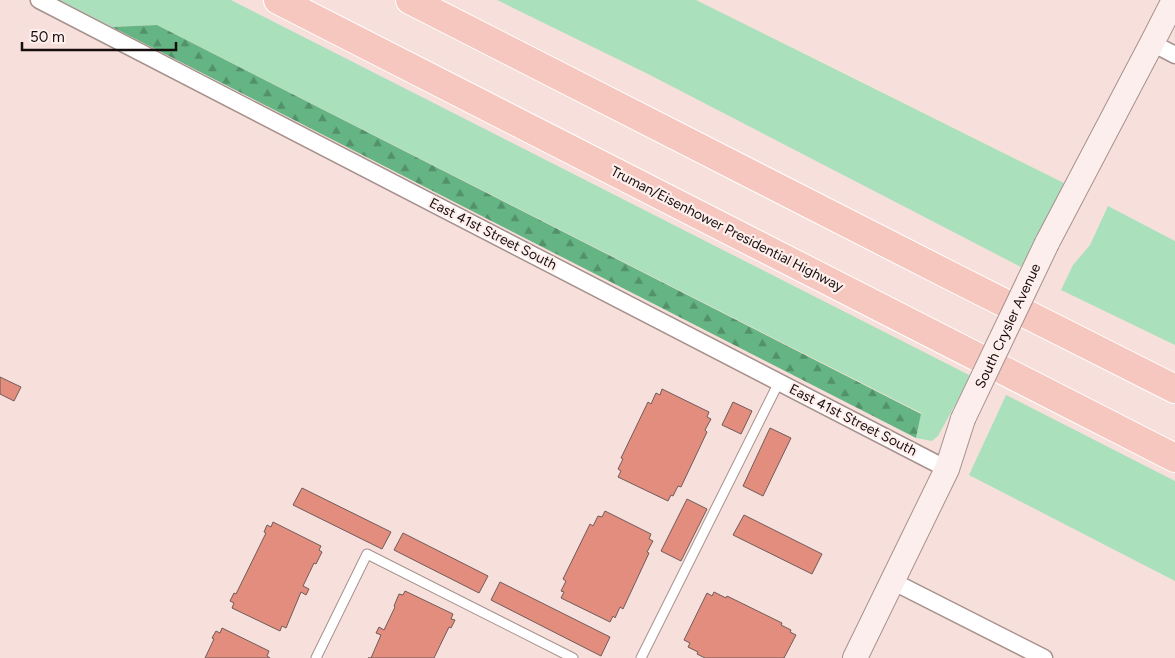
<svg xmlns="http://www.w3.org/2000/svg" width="1175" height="658" viewBox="0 0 1175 658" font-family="Figtree,sans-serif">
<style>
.grass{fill:#aae0bc}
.forest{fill:url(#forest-firs)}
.building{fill:#e38d7f;stroke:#6f5b58}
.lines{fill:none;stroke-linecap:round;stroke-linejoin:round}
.lane-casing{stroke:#a7918d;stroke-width:11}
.street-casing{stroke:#a7918d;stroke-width:19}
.secondary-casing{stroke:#a7918d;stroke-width:26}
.highway-casing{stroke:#fff;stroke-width:30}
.lane{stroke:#fff;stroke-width:9}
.street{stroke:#fff;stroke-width:16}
.secondary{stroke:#fceeec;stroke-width:24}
.highway{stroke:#f6c7be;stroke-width:28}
.secondary-bridge-casing{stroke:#a7918d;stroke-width:26;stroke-linecap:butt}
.secondary-bridge{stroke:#fceeec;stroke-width:24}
.labels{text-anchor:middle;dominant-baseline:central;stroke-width:4.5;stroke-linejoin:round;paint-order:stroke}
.street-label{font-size:14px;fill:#160e0d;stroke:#feefed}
</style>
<defs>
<pattern id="forest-firs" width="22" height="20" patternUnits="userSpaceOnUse" patternTransform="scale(1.25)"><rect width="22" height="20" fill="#65b483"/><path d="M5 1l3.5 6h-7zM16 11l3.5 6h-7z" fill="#52916a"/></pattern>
</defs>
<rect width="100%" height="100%" fill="#f7e0db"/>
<g class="grass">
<path d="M59,0H231L971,376L938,436L932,441L916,438L921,413L157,25L112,27Z"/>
<path d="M497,0H696L1066,184L1021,267L648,74Z"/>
<path d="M1108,206L1175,241V345L1061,290L1073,265L1090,245Z"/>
<path d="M1006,395L1175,481V581L969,475Z"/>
</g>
<path class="forest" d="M157,25L921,414L916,438L112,27Z"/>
<g class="building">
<path d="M0,377L21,387L14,401L0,394Z"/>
<path d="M662,389L709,412L707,417L711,419L705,430L707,432L681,487L678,486L673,496L671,495L668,501L618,477L621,471L618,469L623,459L621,458L648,402L651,404L656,393L660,395Z"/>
<path d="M733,402L752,411L741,434L722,425Z"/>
<path d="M770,428L791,438L763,496L743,486Z"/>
<path d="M302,488L391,532L382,549L293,505Z"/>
<path d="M687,499L707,509L681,561L661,551Z"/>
<path d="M605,511L651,534L649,539L653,541L647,552L649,553L623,609L620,607L615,618L613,616L610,622L561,598L564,592L561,591L566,581L563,579L590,524L593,526L598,516L602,517Z"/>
<path d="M744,515L822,554L812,574L733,535Z"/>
<path d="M273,522L321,546L319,550L322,552L316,564L314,563L303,586L309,589L306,595L301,592L286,628L282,626L280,631L232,608L234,603L230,601L234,593L236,594L266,533L264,532L267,525L271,527Z"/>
<path d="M403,533L488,576L479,593L394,550Z"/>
<path d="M500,582L610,637L601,656L491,600Z"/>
<path d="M405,591L453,614L451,619L455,620L451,628L449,627L434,658H368H371L381,635L376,633L379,627L384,630L395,607L394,606L399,594L403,595Z"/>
<path d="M714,592L726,598L727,596L782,623L781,625L791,630L790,632L796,635L784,658H705L697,654L698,652L688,647L690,643L684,640L707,593L712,596Z"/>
<path d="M222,628L269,651L267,656L270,658H205L214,639L212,638L216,631L220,633Z"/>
</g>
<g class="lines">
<g class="lane-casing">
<g id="lane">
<path d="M316,658L367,554L573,658"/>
<path d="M641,658L779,382"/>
</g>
</g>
<g class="street-casing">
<g id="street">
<path d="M39,0L947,469"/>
<path d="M1152,43L1175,55"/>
<path d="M892,581L1044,658"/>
</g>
</g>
<g class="secondary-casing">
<g id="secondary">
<path d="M1047,243L1152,43L1174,0"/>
<path d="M855,658L947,469L963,419"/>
</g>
</g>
<g class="highway-casing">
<g id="highway">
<path d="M278,0L1175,458"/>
<path d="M410,0L947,274L1175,389"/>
</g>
</g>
<use href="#lane" class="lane"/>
<use href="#street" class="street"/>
<use href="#secondary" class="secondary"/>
<use href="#highway" class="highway"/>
<g class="secondary-bridge-casing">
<path id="secondary-bridge" d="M963,419L1047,243"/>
</g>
<use href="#secondary-bridge" class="secondary-bridge"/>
</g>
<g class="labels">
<g class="street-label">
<text transform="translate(727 229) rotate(27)">Truman/Eisenhower Presidential Highway</text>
<text transform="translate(493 234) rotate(27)">East 41st Street South</text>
<text transform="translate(1008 326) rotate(-65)">South Crysler Avenue</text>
<text transform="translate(853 420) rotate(27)">East 41st Street South</text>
</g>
</g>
<path d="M22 42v8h154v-8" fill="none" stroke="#160e0d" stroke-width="2.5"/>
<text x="30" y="42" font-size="15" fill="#160e0d" stroke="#feefed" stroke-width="4" paint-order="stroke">50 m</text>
</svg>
